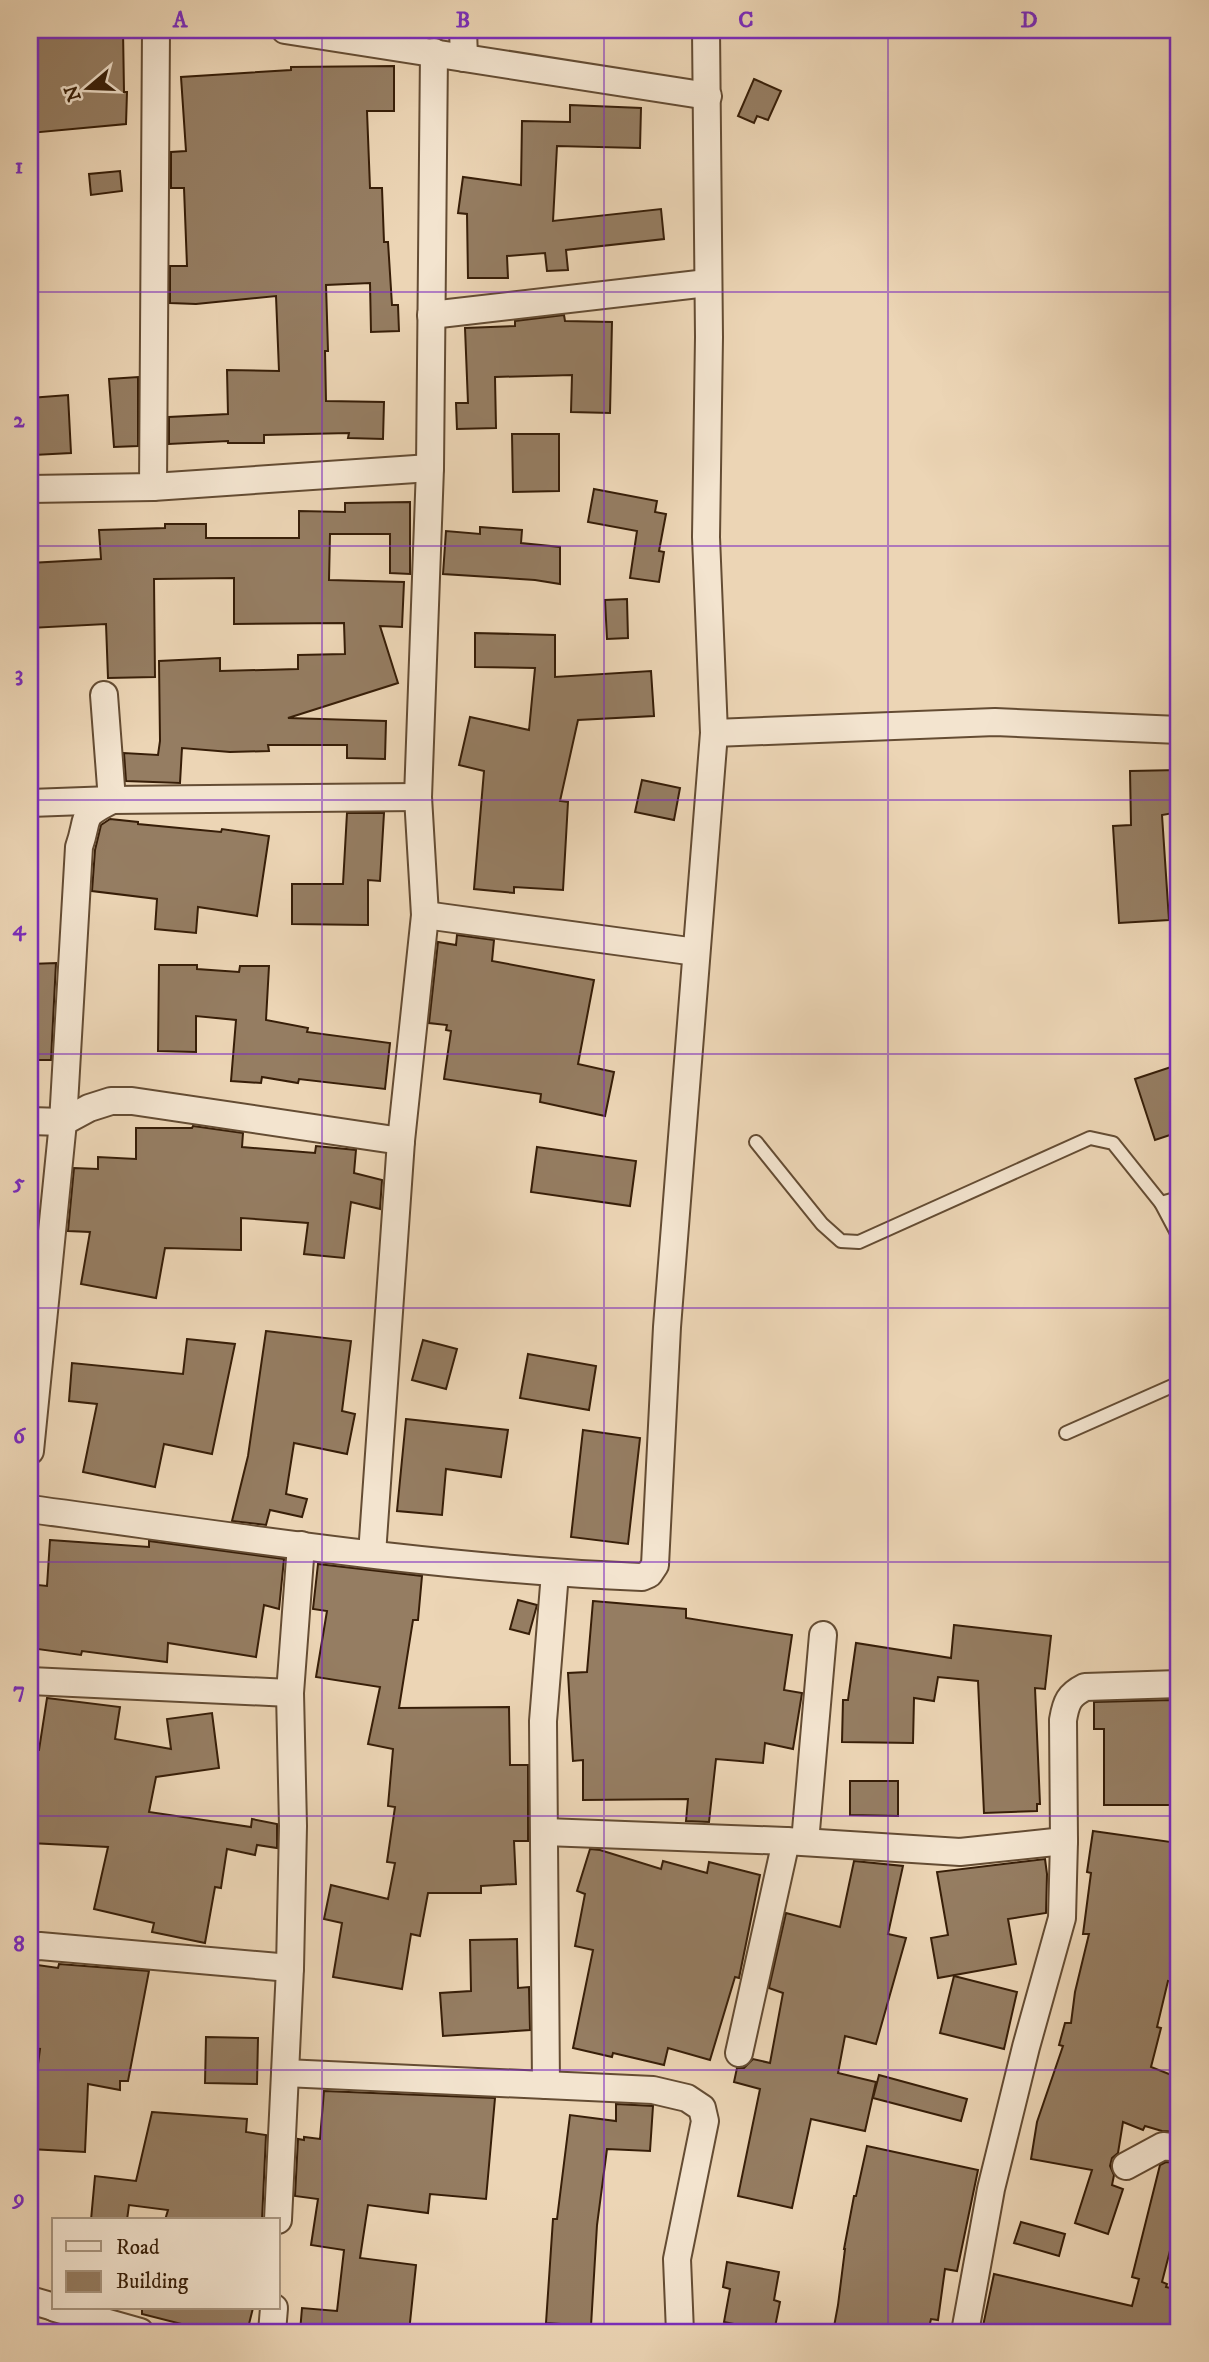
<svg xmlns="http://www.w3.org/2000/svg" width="1209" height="2362" viewBox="0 0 1209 2362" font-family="'IM FELL DW Pica',serif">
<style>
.building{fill:#957d62;stroke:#371e08;stroke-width:2}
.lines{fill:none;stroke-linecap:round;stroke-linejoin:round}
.lane-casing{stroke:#644c33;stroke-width:16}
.street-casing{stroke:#644c33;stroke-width:30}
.lane{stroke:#f3e4cf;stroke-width:12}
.street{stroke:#f3e4cf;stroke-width:26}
.grid{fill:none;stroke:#7b2cbf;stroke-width:2;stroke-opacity:0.55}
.neatline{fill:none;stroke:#7b2cbf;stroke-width:2.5}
.grid-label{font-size:23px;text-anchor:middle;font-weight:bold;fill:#7b2cbf}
</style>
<rect width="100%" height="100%" fill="#ecd5b5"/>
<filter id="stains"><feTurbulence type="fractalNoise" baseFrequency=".00286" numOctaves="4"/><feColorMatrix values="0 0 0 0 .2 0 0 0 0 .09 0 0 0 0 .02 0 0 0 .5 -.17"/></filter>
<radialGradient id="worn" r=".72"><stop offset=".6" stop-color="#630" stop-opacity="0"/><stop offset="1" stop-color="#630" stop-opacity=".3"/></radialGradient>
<g class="building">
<path d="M30,30H123L124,92H127L126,124L30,133Z"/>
<path d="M394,66V111H367L370,188H382L384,242H388L392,305H398L399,331L371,332L370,283L326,285L328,351H325L326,401L384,402L383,439L348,438L349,433L264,435V443H228V441L169,444V417L228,414L227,370L279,371L276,296L196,304L170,303V266H187L184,188H171V152L186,151L181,77L291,70V67Z"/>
<path d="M754,79L781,91L768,120L757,116L754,123L738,116Z"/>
<path d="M570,105L641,108L640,148L557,146L553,221L661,209L664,239L566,250L568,270L547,271L545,253L507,256L508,278H468L467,214L458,213L463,177L521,185L522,121L570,122Z"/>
<path d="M120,171L122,191L91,195L89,174Z"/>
<path d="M564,315L565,321L612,322L610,413L571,412L572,375L495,377L496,428L457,429L456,403H468L465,328L515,326V321Z"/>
<path d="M138,377V446L114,447L109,379Z"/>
<path d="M68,395L71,453L34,455L30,398Z"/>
<path d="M512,434H559V491L513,492Z"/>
<path d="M594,489L657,501L655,512L666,514L659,551L664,552L659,582L630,578L637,531L588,522Z"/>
<path d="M410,502V574L390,573V534H330L329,580L404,582L402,627L380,626L398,683L288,718L386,721L385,759L347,758V745H268L269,751L230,752L182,748L180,783L126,781L124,753L158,755L160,741L159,661L220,658V671L298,669V655L345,654L344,623L234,624V578L154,579L155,677L108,678L106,624L30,628V563L101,559L99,530L165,528V524H206V538H299V511L345,512V503Z"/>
<path d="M480,527L522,530L521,543L560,547V584L535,580L443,574L446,531L480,534Z"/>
<path d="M627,599L628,638L607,639L605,600Z"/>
<path d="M475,633L555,635V677L651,671L654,716L578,720L560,801L568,802L563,890L514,887V893L474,889L484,771L459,765L470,717L529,730L535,668L475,667Z"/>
<path d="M1179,770V812L1162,815L1169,920L1119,923L1113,826L1131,825L1130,771Z"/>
<path d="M642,780L680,788L674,820L635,812Z"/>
<path d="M347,813H384L380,881L368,880V925L292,924V884H343Z"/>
<path d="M110,819L138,822V824L221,832L222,829L269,836L257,916L198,907L196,933L155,929L157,899L92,891L95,850L101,825Z"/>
<path d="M457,935L494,940L492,961L594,980L578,1064L614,1072L605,1116L540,1102L541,1094L444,1079L451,1031L446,1030L447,1025L429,1023L438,942L456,945Z"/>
<path d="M56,963L51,1060H30V964Z"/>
<path d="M159,965H197V969L239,972L240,966H269L266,1020L308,1028L307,1032L390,1043L385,1089L299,1079L298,1083L262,1077L261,1083L231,1081L236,1020L196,1016V1052L158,1051Z"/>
<path d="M1174,1066L1179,1082V1132L1155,1140L1135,1079Z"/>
<path d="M193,1126L243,1133L242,1147L315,1153L316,1146L356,1150L354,1173L382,1180L380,1209L351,1202L344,1258L304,1254L308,1223L241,1218V1250L165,1248L156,1298L81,1284L90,1232L68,1231L74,1168L98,1169V1157L136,1159V1128H192Z"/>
<path d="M537,1147L636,1161L630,1206L531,1192Z"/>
<path d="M266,1331L351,1341L342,1411L355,1414L347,1454L294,1443L286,1494L307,1499L302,1517L270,1510L266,1525L232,1521L248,1456Z"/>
<path d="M187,1339L235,1344L212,1454L164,1444L155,1487L83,1472L97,1404L69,1401L72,1363L183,1374Z"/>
<path d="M423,1340L457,1349L446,1389L412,1380Z"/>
<path d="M528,1354L596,1366L589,1410L520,1398Z"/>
<path d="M406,1419L508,1430L501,1477L446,1469L442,1515L397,1511Z"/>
<path d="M583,1430L640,1438L628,1544L571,1537Z"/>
<path d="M50,1540L149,1547V1541L284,1559L279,1609L264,1605L256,1657L168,1643L167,1662L82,1651L81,1655L30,1648L38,1585L47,1586Z"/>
<path d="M318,1564L422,1576L418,1620H413L399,1708L509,1707L510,1765H528V1841H514L516,1884L481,1886V1893H428L420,1936L411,1934L402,1989L333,1977L342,1923L324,1919L331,1885L388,1899L395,1863L387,1862L395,1807L388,1806L393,1749L368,1744L380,1687L316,1677L327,1611L313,1609Z"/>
<path d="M518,1600L537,1605L529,1634L510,1629Z"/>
<path d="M593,1601L686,1609V1618L792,1635L784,1690L802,1693L793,1749L765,1743L763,1763L716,1759L709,1822L686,1821L688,1799L583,1800V1760L573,1761L568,1673L587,1672Z"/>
<path d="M954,1625L1051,1636L1045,1689L1035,1688L1040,1804H1037V1811L984,1813L978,1681L938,1677L934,1701L914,1698L913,1743L842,1742L843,1700H848L856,1643L951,1658Z"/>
<path d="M47,1698L120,1707L115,1739L171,1749L167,1719L212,1713L219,1768L156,1777L149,1812L251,1827L252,1819L277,1824V1848L257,1845L255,1855L227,1849L221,1888L215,1887L205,1943L152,1932L154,1923L94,1909L108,1847L30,1843V1749L39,1750Z"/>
<path d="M1172,1700L1173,1759H1179V1805H1104V1729H1094V1702Z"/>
<path d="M850,1781H898V1816L850,1815Z"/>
<path d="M1093,1831L1178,1843L1172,1885H1179V1983L1168,1981L1157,2027L1161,2028L1151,2067L1179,2078V2132L1162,2131L1145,2126L1143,2130L1123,2122L1118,2153L1112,2158L1110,2166L1114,2175L1112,2185L1123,2189L1108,2234L1075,2223L1092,2170L1031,2159L1037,2122L1063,2046L1059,2045L1065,2023H1071L1075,1992L1089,1934H1083L1091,1873L1087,1872Z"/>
<path d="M590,1849L600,1850L661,1869L663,1861L707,1873L709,1862L760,1875L739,1978L735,1977L710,2060L668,2048L664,2065L613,2053L612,2057L573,2048L593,1950L575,1946L585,1894L577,1891Z"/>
<path d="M1045,1859L1047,1874L1046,1913L1008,1919L1016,1964L938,1978L931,1938L948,1935L937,1872Z"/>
<path d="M854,1861L903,1866L888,1934L906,1938L876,2044L845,2036L838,2073L876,2082L865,2131L811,2119L792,2208L738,2196L760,2089L734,2082L737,2068H744L753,2059L770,2063L783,1993L769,1988L786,1913L840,1927Z"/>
<path d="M517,1939L518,1988L529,1987L530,2030L443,2036L440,1993L471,1991L470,1940Z"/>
<path d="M30,1964L58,1968L59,1964L149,1971L128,2081H120V2090L88,2084L85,2152L30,2149V2109L32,2110L40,2049L30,2048Z"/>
<path d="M954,1976L1017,1992L1004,2049L940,2033Z"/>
<path d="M206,2037L258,2038L257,2084L205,2083Z"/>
<path d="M879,2075L967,2099L961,2121L873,2098Z"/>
<path d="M324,2091L495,2098L486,2199L430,2194L428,2213L368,2205L360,2258L416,2265L409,2332H300L302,2308L337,2311L344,2250L311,2245L318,2199L295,2196L298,2139L304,2140V2137L320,2139Z"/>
<path d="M616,2104L653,2106L650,2151L607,2149L597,2225L591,2326L546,2323L553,2219H557L570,2115L616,2121Z"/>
<path d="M152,2112L247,2119L246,2132L266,2135L262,2220H165L168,2210L129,2205L127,2220H91L95,2176L136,2181Z"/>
<path d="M867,2146L978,2170L957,2271L945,2269L938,2320L931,2319L928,2332H833L838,2305L845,2249H844L854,2196H856Z"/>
<path d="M1166,2162L1179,2163V2236L1174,2235L1162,2282L1167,2284L1166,2287L1179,2290V2332H1009L983,2326L994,2274L1132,2306L1139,2279L1132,2277L1160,2165Z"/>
<path d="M1021,2222L1065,2234L1059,2256L1014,2243Z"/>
<path d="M727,2262L779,2272L774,2300L780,2302L774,2332L724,2322L730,2289L723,2287Z"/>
<path d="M142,2308H253L247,2332H213L142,2314Z"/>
</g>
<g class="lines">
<g class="lane-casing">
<g id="lane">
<path d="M756,1142L822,1224L841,1241L859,1242L1090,1138L1113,1143L1161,1203L1179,1237"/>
<path d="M1161,1203L1179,1198"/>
<path d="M1066,1433L1179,1383"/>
</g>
</g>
<g class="street-casing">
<g id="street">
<path d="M285,30L708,96"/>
<path d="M463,30L464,58"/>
<path d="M431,315L707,283"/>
<path d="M153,487L156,30"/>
<path d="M30,489L153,487L430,468"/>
<path d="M714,733L995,722L1179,730"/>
<path d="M30,803L112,800L418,797"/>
<path d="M425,915L696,952"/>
<path d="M30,1121L63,1122L89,1108L111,1101H132L401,1141"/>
<path d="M30,1451L63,1122L79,847C90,816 78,817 112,800L104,695"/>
<path d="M30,1509C233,1536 437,1569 642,1577L649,1574L655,1565L667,1327L714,733L706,537L709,337L706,30"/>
<path d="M372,1554L401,1141L425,915L418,797L430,468L434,52"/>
<path d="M30,1681L290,1693"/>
<path d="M545,1832L786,1841L960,1852L1064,1841"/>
<path d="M805,1842L823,1635"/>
<path d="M30,1947L40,1946L290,1968"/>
<path d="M739,2053L786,1841"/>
<path d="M285,2073L653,2090L687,2098L702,2108L705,2121L677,2259L680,2332"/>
<path d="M546,2085L543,1721L555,1573"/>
<path d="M1126,2166L1163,2146L1179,2148"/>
<path d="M278,2220L290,1968L293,1826L290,1693L301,1545"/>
<path d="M30,2300L54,2307"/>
<path d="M55,2308L140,2332"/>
<path d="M272,2332L274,2308"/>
<path d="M965,2332L991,2189L1026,2047L1062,1918L1064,1841L1063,1720C1066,1702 1069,1695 1085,1687L1179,1684"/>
</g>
</g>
<use href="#lane" class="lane"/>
<use href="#street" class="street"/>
</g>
<path class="grid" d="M322,30V2332M604,30V2332M888,30V2332M30,292H1179M30,546H1179M30,800H1179M30,1054H1179M30,1308H1179M30,1562H1179M30,1816H1179M30,2070H1179"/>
<rect width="1209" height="2362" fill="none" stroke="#ecd5b5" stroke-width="77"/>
<rect x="52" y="2218" width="228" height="91" fill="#f3e4cf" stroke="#a8957f" stroke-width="2"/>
<rect x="66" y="2241" width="35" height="10" fill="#f3e4cf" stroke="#a8957f" stroke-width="2"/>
<text x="116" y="2254" font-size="21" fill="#371e08">Road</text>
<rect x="66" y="2271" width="35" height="21" fill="#957d62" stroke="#a8957f" stroke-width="2"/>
<text x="116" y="2288" font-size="21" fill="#371e08">Building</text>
<g transform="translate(88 88) rotate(251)" stroke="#f3e4cf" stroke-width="5" paint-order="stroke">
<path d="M0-5L12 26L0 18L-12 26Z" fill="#371e08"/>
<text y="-10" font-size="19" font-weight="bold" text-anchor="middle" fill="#371e08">N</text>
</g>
<rect x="38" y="38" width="1132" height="2286" class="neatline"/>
<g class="grid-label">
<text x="180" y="27">A</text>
<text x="463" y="27">B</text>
<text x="746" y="27">C</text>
<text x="1029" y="27">D</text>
<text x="19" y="173">1</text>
<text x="19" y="427">2</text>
<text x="19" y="681">3</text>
<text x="19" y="935">4</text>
<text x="19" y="1189">5</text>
<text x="19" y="1443">6</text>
<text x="19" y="1697">7</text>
<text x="19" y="1951">8</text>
<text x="19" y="2205">9</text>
</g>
<rect width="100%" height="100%" filter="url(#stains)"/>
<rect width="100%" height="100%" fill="url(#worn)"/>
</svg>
